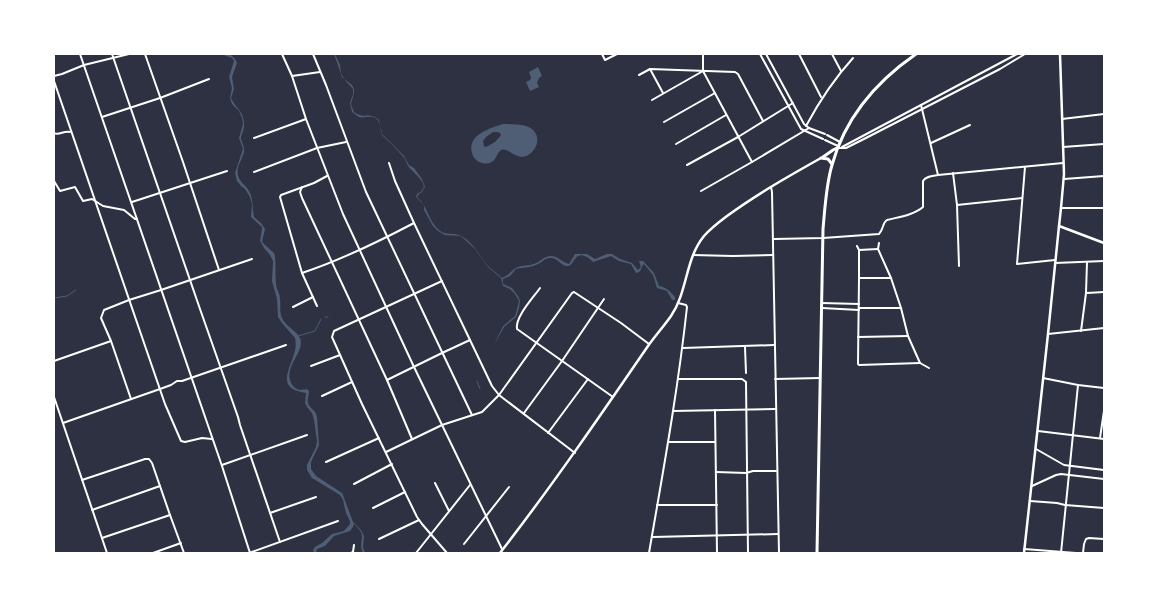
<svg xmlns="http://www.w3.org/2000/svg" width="1158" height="607" viewBox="0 0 1158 607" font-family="Montserrat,sans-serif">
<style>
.water{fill:#4f5d75;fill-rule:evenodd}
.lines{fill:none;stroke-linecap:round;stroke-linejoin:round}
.stream{stroke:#4f5d75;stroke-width:1}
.minor{stroke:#fff;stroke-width:2}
.tertiary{stroke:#fff;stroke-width:2}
.secondary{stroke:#fff;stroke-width:2.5}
.primary{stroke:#fff;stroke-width:2.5}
.trunk{stroke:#fff;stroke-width:3}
</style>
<rect width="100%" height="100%" fill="#2d3142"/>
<g class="water">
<path d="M221,54H230L235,59L237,63L232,77L234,89L231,98C236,109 245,112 244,126C244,130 242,134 241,137C241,143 245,146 244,152C242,160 236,167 238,175C239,182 246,185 249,191C254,200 252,208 254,217L261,223L265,229L262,242L274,253L275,256C276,265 275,275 276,284C276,289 280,293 280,299C281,305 279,312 282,318C285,326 297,331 300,338C306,353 280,368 293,386C297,391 302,390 307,389L309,391C309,395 307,399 308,403C310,409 316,410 317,417L319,445L311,462V469L316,476L342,493L343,495L353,522L361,530L364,536L363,547L365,553H363C357,540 369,537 354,524L353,527L350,531L334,536L325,546L317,549L316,553H314L313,550L315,547L322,543L332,534L344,531L350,524V521L346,513L343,500L340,495L312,478L307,470V465L316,447L317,441L314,420L312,413L307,407L305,403L306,393C277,389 288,373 294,354C296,349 296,343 295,338L282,323L278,317L277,299L272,281L273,261L270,255L264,248L260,241L262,229V227L251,217L252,204L250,197L245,189L241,186L237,181L235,173L243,149L239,138L243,124L242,118L239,111L232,104L230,98L232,88L229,77L234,61L232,58Z"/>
<path d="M334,54H335L340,65L341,73L344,79L352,85L354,89V93L351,104L354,112C365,120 368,111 379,120L382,134L404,156L409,165L414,168L422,179L425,187L422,192L419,194L417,197C428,206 428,221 439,230C445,236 454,232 461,236C473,242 479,255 487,265C492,270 497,273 502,278C510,275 512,269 518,267C523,265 529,266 534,264C540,262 544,256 551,256C558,256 563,263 569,264L575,254H587L595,259L607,254H612L620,259L632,263L638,270L641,267L639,261H643L654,273L659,286C666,287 671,292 675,297V300H672L667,291L657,288L653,275L644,264C640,267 643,272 636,273L631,264L619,261L611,256L593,262C591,260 589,258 587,257C574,250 575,265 568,266C561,267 558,257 550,258C546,258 543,261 540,263C532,268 524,267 516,269L510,276L503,279V284L512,288L518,296L520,301L519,308L516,317L504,327L494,345L503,326L515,316L518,305L519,301L515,294L510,289L503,286L501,278L488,267L475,249L463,238L460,236L445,235L438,231L433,226L424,210V205L416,197L417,194C434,186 414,174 408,166C407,164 406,161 405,159C398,150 389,142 382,135C380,131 381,126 379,122C374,113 366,119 359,117C357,116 354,113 352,112L350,103L353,94V89L342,77L338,65Z"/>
<path d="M538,67L542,76L539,78L537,83L539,87L530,91L526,82L530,80L531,78L529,72Z"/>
<path d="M503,124C510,124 519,124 526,126C539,130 541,144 531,153C518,165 507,144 500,151C497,153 497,158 493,161C486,167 474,162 472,153C467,135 490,128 503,124ZM493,132H497L500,133L501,135L495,142L486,147L484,146L483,141L486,137Z"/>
</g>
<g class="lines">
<g class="stream">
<path d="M54,298L67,296L76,290"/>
<path d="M325,317H328"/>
<path d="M298,336L315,331L321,319"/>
<path d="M477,381L480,389"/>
</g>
<g class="minor">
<path d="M80,54L222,466L250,553"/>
<path d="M112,54L200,309L238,417L240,425L280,542"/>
<path d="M145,54L183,162L219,270"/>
<path d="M282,54L292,76L306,119L343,214L414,367L502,549"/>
<path d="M313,54L326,85L366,192L472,415"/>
<path d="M602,54L605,60L617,54"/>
<path d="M703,54V71L752,162"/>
<path d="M760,54L801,129L823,139"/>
<path d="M766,54L804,124L809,128L825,134"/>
<path d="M799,54L821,97"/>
<path d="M832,54L841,71"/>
<path d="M650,69L663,93"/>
<path d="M639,75L650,69L735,72L738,74L763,121"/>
<path d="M54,76L62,74L84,65L129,54"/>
<path d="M292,76L320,72"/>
<path d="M54,81L165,404L181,441L185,442L202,438L212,439"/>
<path d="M652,100L703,71"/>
<path d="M921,105L938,175"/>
<path d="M102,117L160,98L209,79"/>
<path d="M1062,119L1104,114"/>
<path d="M664,122L715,93"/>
<path d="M806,126C820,100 833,80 853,58"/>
<path d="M54,133C59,136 64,130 70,132"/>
<path d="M827,135L840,142"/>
<path d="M254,138L306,119"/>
<path d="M825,140L838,146"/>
<path d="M931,143L970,125"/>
<path d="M676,144L726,115"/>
<path d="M1063,147L1104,144"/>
<path d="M389,163L395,181L414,223L492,386L499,395L575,453"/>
<path d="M687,165L738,137L793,103"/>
<path d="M1025,167L1017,264L1055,260"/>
<path d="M254,172L317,148L346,142"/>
<path d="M953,173L957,205L1022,198"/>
<path d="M1064,179L1104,176"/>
<path d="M54,181L60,191L75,187L83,201L92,199L103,206L124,210L135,219H137"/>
<path d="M302,187L300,192L302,198L387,380L442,353L470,340"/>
<path d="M771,187L772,192L779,553"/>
<path d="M701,191L752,162L809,128"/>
<path d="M132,202L227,171"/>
<path d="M957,205L959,266"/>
<path d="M1061,208H1104"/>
<path d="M774,239L823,238L879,234C884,229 882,223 887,220C899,217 914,215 923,207V181C926,176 932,176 938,175L1063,163"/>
<path d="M879,243L878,249L891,278L901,308L908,336L920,363L929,368"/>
<path d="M857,246L859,250V278L858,364L859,365L920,363"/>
<path d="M859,250L878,249"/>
<path d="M693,255L733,256L773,255"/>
<path d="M1055,263L1104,261"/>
<path d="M302,273C341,260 378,242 414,223"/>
<path d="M859,278H891"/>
<path d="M442,281L334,331L332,337L362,404L417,517L422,524L447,553"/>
<path d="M540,288C533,298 515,317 517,329L613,397"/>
<path d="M1087,293L1104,292"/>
<path d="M822,303L859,304"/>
<path d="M317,306L302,273L280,197L281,195L314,183L327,176"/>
<path d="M293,307L313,297"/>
<path d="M822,308L859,310"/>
<path d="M859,308H901"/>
<path d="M1081,331L1086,293L1087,262"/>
<path d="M1048,334L1104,328"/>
<path d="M858,337L908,336"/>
<path d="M745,347L746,373"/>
<path d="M683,348L774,345"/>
<path d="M54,361L111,341"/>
<path d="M311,366L340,355"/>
<path d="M1043,378L1078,385L1104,388"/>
<path d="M678,379H742L746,382L748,553"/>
<path d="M775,379L820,378"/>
<path d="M387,380L412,439"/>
<path d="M322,396L352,382"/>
<path d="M54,397L107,553"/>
<path d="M131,399L111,341L101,318L104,310L129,300L161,290L252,259"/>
<path d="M715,410L717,553"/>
<path d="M673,411L775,409"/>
<path d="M524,413L562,361L604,299"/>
<path d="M63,423L160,389L171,385L177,381H182L286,345"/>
<path d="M1038,431L1104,439"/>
<path d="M548,433L588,379"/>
<path d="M1100,438L1104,411"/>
<path d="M668,442H715"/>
<path d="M1036,449L1064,465L1104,470"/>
<path d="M386,452L442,425L482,412L499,395L572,293L574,292L621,323L649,344"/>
<path d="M326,462L379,438"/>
<path d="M222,465L307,435"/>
<path d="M716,472L746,473L753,471H776"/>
<path d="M82,480L145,459H149L152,463L170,515L184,553"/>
<path d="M435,483L449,511"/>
<path d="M354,484L392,464"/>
<path d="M1032,486L1056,475L1061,474L1104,479"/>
<path d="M1030,501L1057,503L1065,505L1104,508"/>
<path d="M657,505H717"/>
<path d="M373,508L405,492"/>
<path d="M92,510L160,486"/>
<path d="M270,513L316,497"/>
<path d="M653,537L778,534"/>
<path d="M102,538L170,515"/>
<path d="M379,539L419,520"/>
<path d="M464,544L509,487"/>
<path d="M1024,549L1076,553"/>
<path d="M153,553L181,543"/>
<path d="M249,553L338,521"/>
<path d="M351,553L353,552L354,545"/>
<path d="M416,553L470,485"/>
<path d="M649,553C663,472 678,390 687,307L686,305L678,303"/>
<path d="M1061,553L1078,385"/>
<path d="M1083,553L1084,544L1086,539L1089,538L1104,539"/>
</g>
<g class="tertiary">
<path d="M842,147L1017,54"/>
<path d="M838,148H846L864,139L1000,69L1025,54"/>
</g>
<g class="secondary">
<path d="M500,553C552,486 600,416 648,346C655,336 664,326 671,316C688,291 685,259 704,236C711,228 719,222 727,216C757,194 789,176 821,158"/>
<path d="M1024,553L1048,334L1059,226"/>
</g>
<path class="primary" d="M1060,54L1064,174L1061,208L1059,226L1104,243"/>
<g class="trunk">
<path d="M823,157L833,150L837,148"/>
<path d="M821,158L828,159L832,164"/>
<path d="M817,553L823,229C825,208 826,185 832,165C845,118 877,81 916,54"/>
</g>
</g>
<rect width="1158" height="607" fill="none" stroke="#ffffff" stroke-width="110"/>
</svg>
